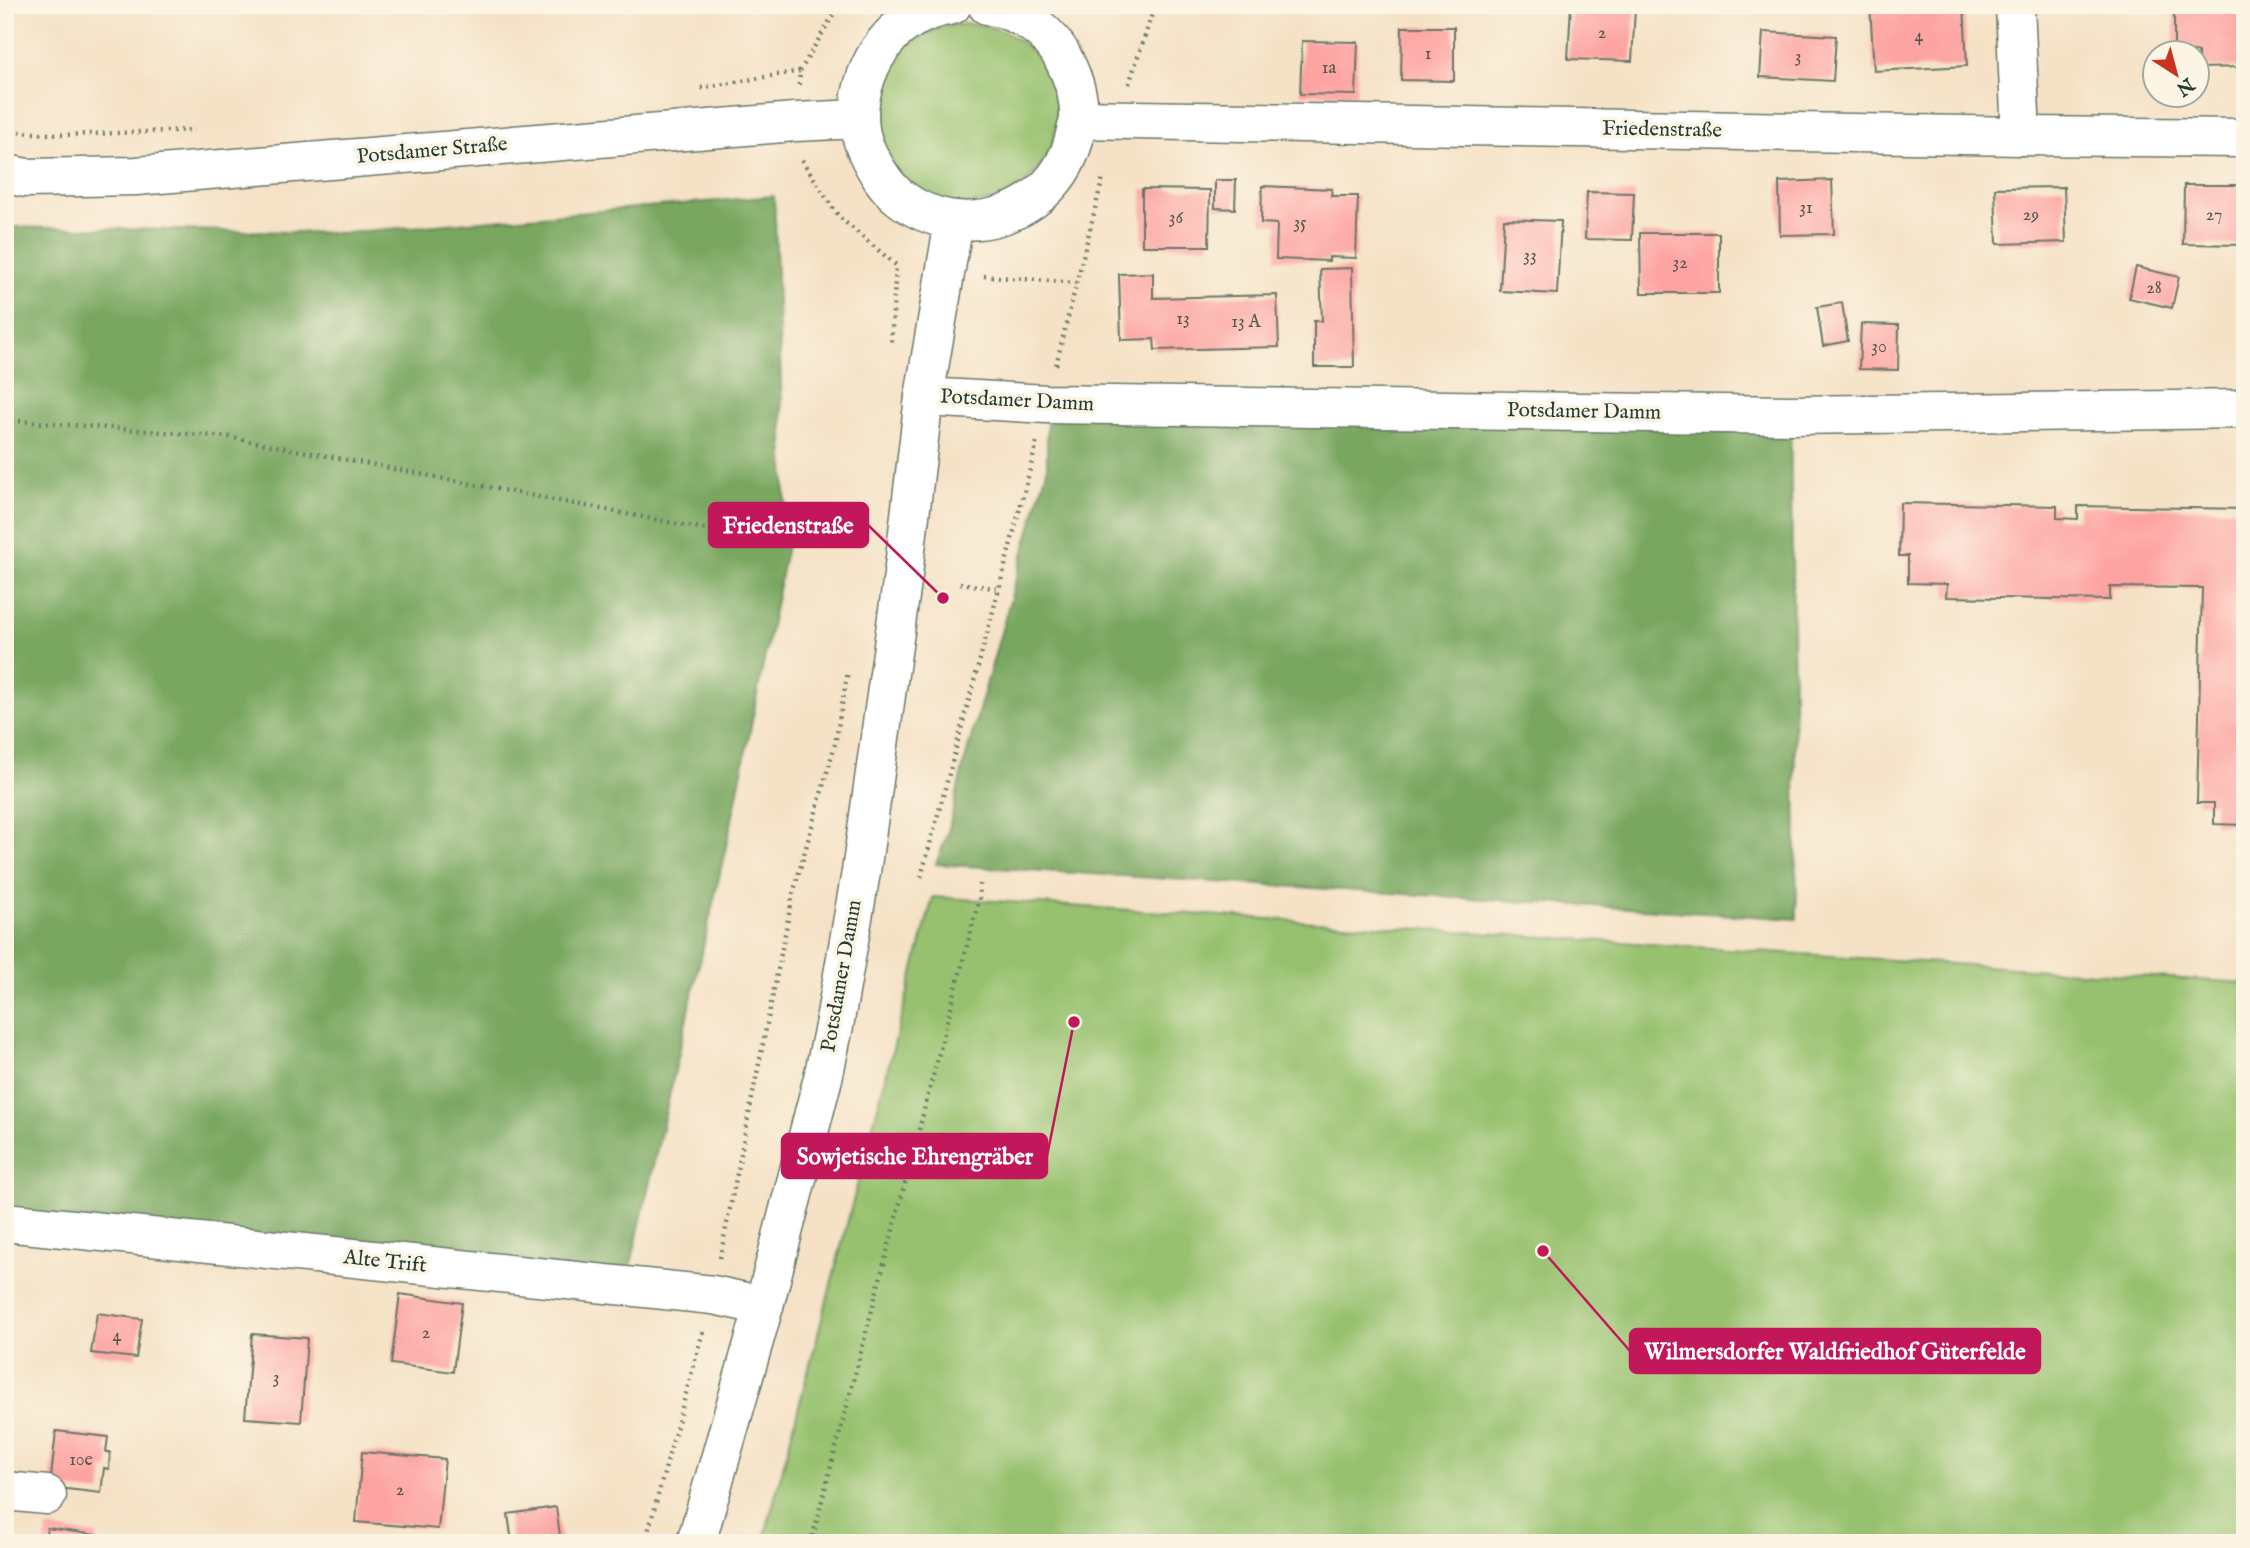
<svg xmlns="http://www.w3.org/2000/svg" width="2250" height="1548" viewBox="0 0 2250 1548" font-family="'IM FELL English',serif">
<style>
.green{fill:#97c16e;stroke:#5b7f51;stroke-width:2}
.forest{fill:#79a761;stroke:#4c724a;stroke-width:2}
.building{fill:#fda3a1}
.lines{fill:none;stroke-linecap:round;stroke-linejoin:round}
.minor-casing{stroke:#6a7767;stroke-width:41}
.path{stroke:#6a7767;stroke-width:4.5;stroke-dasharray:2 5;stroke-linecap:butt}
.minor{stroke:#fff;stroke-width:38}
.labels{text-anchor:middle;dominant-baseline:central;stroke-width:7;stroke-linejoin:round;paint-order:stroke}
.number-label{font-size:18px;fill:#56564f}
.street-label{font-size:21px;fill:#1f3d34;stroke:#fcf5e5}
.leader{fill:none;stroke:#c2185b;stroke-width:2.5}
.callout-dot{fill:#c2185b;stroke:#fcf5e5;stroke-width:2.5}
.callout{fill:#c2185b;stroke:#c2185b;stroke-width:2.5}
.callout-label{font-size:23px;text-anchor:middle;font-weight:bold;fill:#fff}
</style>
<rect width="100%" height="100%" fill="#fcf5e5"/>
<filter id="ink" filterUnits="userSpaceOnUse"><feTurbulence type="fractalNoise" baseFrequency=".0143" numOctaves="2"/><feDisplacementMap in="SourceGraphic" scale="14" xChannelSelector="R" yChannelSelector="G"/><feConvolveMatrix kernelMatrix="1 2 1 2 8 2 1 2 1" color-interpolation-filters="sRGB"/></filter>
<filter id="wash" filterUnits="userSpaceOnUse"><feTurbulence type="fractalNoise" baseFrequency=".00686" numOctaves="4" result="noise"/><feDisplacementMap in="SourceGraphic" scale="28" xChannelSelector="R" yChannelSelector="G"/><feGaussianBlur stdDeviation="1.57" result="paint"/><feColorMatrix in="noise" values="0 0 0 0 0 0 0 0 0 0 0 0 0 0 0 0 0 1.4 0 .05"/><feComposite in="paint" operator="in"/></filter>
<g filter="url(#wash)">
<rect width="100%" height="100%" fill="#f5e2c6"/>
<g class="green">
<circle cx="967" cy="114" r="90"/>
<path d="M933,897L2245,983V1543H763Z"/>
</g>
<g class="forest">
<path d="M774,196L787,545L734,811L628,1277L5,1220V227L342,233Z"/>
<path d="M1047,404L1790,415L1797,919L936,864L948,832L964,763L1047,470Z"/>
</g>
<g id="blocks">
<g class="building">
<path d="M1571,5L1635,8L1632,61L1568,59Z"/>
<path d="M1870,5H1964L1967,66L1874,71Z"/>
<path d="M2174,5H2245V67L2198,68V52H2174Z"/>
<path d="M1402,27H1454V81L1401,80Z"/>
<path d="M1763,32L1836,36L1833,81L1760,77Z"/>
<path d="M1302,41L1358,42L1356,95L1300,94Z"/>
<path d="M1215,180H1236L1235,209L1215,208Z"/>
<path d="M1832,180L1834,234L1780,235L1779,182Z"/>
<path d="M2184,185H2245V245L2183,244Z"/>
<path d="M1262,186L1332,189L1331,196H1358L1356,258L1329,257V261L1276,259L1277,224L1261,223Z"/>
<path d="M2064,187L2066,242L1997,244L1995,188Z"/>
<path d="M1142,189L1210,190L1209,246H1142Z"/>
<path d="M1587,192L1634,193L1632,240L1585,239Z"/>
<path d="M1504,219L1561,221L1557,294L1500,291Z"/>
<path d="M1640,233H1719V293H1641Z"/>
<path d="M2136,267L2179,277L2172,308L2129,298Z"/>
<path d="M1352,268L1354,367H1314V321H1322L1320,269Z"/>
<path d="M1153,273V298L1277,295L1279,347L1155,350L1154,339L1121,340L1119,274Z"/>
<path d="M1842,303L1848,341L1823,346L1817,307Z"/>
<path d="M1861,324L1899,325L1898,370L1859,369Z"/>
<path d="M1900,503L2057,506V518L2078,519V506L2245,509V825L2214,824V803H2197L2202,588L2110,587V600L1946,597L1947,584L1908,583V556H1899Z"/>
<path d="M400,1294L462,1303L453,1372L391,1364Z"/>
<path d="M97,1313L142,1319L136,1358L91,1353Z"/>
<path d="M252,1334L307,1338L301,1422L245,1418Z"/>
<path d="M56,1431L108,1437L106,1452H110L109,1469L104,1468L101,1493L50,1487Z"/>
<path d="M362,1452L445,1459L438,1529L356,1522Z"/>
<path d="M556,1507L561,1543H512L508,1514Z"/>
<path d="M47,1528L97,1535L96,1543H45Z"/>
<path d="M227,1538L251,1541V1543H226Z"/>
</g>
</g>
</g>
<g filter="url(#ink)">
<use href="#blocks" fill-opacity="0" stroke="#6a7767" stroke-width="2"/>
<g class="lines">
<g class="minor-casing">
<g id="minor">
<path d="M952,5C935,8 917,14 903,25C866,52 847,113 868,154C876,170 885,186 899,197C961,246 1055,215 1074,139C1075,133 1078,125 1079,119C1080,98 1074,80 1065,62C1051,31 1020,11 987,5"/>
<path d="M2015,5L2021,136"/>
<path d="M1079,119L2021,136L2245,138"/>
<path d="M5,174L27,178L136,176L795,122L859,119"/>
<path d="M924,397L1047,404L1790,415L2245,409"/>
<path d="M5,1222L713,1295L764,1306"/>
<path d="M5,1491L47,1495"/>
<path d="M696,1543L764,1306L823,1078L834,1026L861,872L903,575L924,397L954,221"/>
</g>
</g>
<g class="path">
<path d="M1129,84L1155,5"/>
<path d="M799,85L800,71L839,5"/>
<path d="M701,88L800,71"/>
<path d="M5,131L64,135L194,130"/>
<path d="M802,160L839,217L896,265L891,344"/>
<path d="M984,276L1076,283"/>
<path d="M1056,365L1103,177"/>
<path d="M5,420L229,437L787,545L869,528"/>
<path d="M960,583L999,589L1037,442"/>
<path d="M921,877L999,589"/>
<path d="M720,1258L793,894L835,744L848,671"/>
<path d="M645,1543L703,1331"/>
<path d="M811,1543L979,900L980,884"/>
</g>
<use href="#minor" class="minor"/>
</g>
</g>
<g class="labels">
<g class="number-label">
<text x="1602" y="33">2</text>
<text x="1919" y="36">4</text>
<text x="1428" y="54">1</text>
<text x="1798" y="57">3</text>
<text x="1329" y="68">1a</text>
<text x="1806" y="208">31</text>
<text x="2031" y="215">29</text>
<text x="2214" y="215">27</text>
<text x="1176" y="218">36</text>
<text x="1300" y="223">35</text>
<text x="1530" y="256">33</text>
<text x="1680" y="263">32</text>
<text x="2154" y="288">28</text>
<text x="1183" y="319">13</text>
<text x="1246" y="322">13 A</text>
<text x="1879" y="347">30</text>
<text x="426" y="1333">2</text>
<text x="117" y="1336">4</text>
<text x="276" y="1378">3</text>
<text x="81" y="1460">10e</text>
<text x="400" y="1490">2</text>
</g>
<g class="street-label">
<text transform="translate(1662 130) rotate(1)">Friedenstraße</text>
<text transform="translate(432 151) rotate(-5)">Potsdamer Straße</text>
<text transform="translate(1017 401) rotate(3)">Potsdamer Damm</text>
<text transform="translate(1584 412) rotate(1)">Potsdamer Damm</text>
<text transform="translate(842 976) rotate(-80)">Potsdamer Damm</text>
<text transform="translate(385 1262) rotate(6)">Alte Trift</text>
</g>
</g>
<path class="leader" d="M943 598L868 525M1074 1022L1047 1156M1543 1251L1630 1351"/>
<g class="callout-dot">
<circle cx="943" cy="598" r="7"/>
<circle cx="1074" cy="1022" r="7"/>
<circle cx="1543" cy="1251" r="7"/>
</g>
<g class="callout">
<rect x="709" y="503" width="159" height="44" rx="7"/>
<rect x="782" y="1134" width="265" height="44" rx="7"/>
<rect x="1630" y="1329" width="410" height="44" rx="7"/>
</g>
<g class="callout-label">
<text x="788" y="533">Friedenstraße</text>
<text x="915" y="1164">Sowjetische Ehrengräber</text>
<text x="1835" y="1359">Wilmersdorfer Waldfriedhof Güterfelde</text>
</g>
<rect width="2250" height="1548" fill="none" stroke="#fcf5e5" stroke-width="28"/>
<g transform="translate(2176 74) rotate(144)"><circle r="33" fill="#fcf5e5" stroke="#a4ab9e" stroke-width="2"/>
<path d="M0-5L12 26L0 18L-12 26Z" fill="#c8321e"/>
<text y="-10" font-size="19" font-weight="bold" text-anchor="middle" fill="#1f3d34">N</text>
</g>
</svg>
